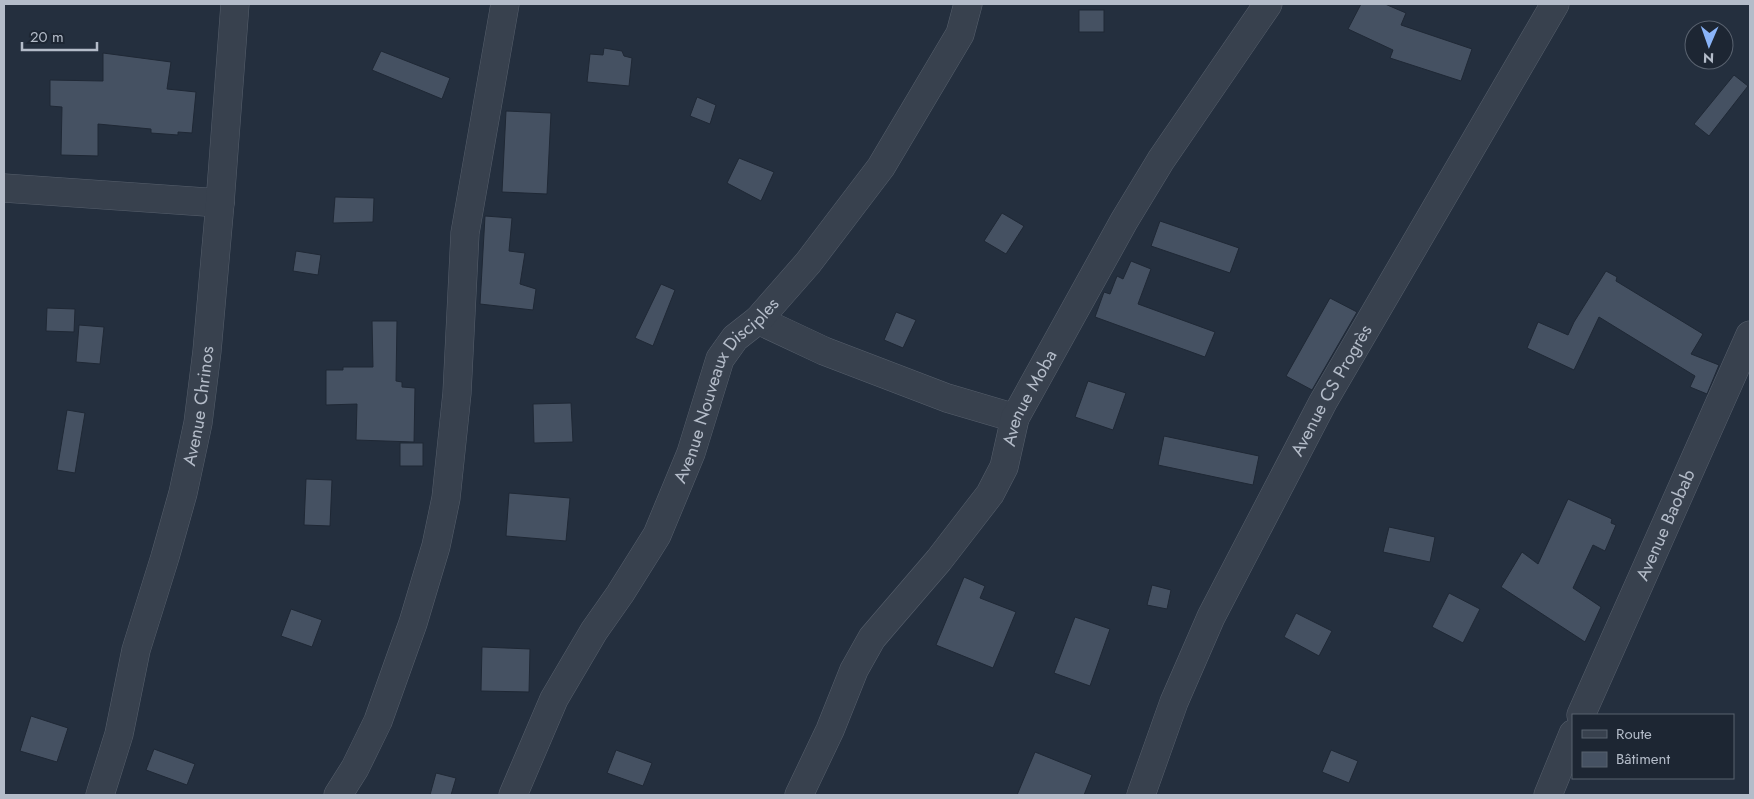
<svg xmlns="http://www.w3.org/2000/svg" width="1754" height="799" viewBox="0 0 1754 799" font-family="Jost,sans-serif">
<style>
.building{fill:#455162;stroke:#1f2835}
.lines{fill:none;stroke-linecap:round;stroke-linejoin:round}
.minor-casing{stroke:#565f6c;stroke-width:29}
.minor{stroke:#38414e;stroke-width:28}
.labels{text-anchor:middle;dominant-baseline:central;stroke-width:4.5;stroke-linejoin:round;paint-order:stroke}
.street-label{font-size:18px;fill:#b4bcc9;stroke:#1d2633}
</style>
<rect width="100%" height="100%" fill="#242f3e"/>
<g class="building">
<path d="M1361,4H1385L1406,13L1401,25L1472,49L1461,81L1390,58L1393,50L1348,29Z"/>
<rect x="1079" y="10" width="25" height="22"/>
<path d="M604,48L622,51L624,56L632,58L629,86L587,82L590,54L603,55Z"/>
<path d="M381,51L450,78L442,99L372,70Z"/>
<path d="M103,53L171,62L167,89L196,92L192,133L178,132V135L151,133V129L98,124V156L61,155L62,107L50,106V80L103,81Z"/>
<path d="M1734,75L1748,86L1709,136L1694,124Z"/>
<path d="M697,97L716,105L710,124L690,116Z"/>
<path d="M506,111L551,113L547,194L502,192Z"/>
<path d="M739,158L774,172L761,201L727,183Z"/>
<path d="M335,197L374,198L373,222L333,223Z"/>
<path d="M1002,213L1024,226L1006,254L984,241Z"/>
<path d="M485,216L512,218L509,251L525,253L520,284L536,289L533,310L480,304Z"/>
<path d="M1160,221L1239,248L1230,273L1151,246Z"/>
<path d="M296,251L321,255L318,275L293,271Z"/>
<path d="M1131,261L1151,269L1138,304L1215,332L1205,357L1095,317L1104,292L1110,294L1117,276L1123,279Z"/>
<path d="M1606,271L1617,277L1616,281L1703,334L1691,354L1719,365L1707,394L1690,387L1695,376L1599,317L1574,370L1527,348L1538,322L1568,335L1574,322Z"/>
<path d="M661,284L675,290L653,346L635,338Z"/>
<path d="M1330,298L1357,312L1312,390L1286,376Z"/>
<path d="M47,308L75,309L74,332L46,331Z"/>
<path d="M896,312L916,320L903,348L884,340Z"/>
<path d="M372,321H397L396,381L402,382V387L415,388L414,442L356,440L357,404L326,405V370H343V367H373Z"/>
<path d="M79,325L104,327L100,364L76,362Z"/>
<path d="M1088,381L1126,393L1113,430L1075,417Z"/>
<path d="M571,403L573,442L534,443L533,404Z"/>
<path d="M67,410L85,413L75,473L57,470Z"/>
<path d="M1164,436L1259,456L1253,485L1158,465Z"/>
<rect x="400" y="443" width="23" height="23"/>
<path d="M306,479L332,480L330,526L304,525Z"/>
<path d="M509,493L570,498L566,541L506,536Z"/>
<path d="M1568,499L1612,519L1611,523L1616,525L1605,551L1593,545L1573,588L1601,607L1585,642L1501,587L1522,552L1538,564Z"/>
<path d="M1389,527L1435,537L1430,562L1383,552Z"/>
<path d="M964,577L985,586L980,598L1016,612L993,668L936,645Z"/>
<path d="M1152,585L1171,590L1167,609L1147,605Z"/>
<path d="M1449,593L1480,609L1463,643L1432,627Z"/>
<path d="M291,609L322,620L312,647L281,636Z"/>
<path d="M1296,613L1332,631L1319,656L1284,637Z"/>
<path d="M1075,617L1110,629L1090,686L1054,673Z"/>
<path d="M482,647L530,649L529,692L481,691Z"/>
<path d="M31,716L68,728L57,762L20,751Z"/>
<path d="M154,749L195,764L187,785L146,770Z"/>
<path d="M616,750L652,763L643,786L607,773Z"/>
<path d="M1331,750L1358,761L1349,783L1322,772Z"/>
<path d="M1035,752L1092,775L1084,795H1017Z"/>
<path d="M436,773L456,778L451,795H430Z"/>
</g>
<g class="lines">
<g class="minor-casing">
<g id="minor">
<path d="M4,188L220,203"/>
<path d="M758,320L824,351L947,398L1015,418"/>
<path id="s1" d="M1581,715L1750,335"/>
<path id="s2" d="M100,795L119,734L136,650L165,557L183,493L198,423L207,351L220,203L235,4"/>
<path d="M338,795L355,768L378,721L413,623L436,546L446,498L457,393L465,233L505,4"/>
<path id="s3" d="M513,795L554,699L594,631L620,594L657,535L691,453L720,359L735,338L758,320L808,263L881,167L960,34L968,4"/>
<path id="s4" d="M799,795L830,730L854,670L872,638L939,560L990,494L1004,467L1015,418L1124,221L1161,160L1268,4"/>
<path id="s5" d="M1141,795L1174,702L1211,617L1323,402L1555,4"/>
<path d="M1548,795L1573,734"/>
</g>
</g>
<use href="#minor" class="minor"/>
</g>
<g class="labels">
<g class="street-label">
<text stroke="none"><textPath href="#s5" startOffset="448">Avenue CS Progrès</textPath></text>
<text stroke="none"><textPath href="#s3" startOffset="461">Avenue Nouveaux Disciples</textPath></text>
<text stroke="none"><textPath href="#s4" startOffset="464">Avenue Moba</textPath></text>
<text stroke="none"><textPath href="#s2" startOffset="402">Avenue Chrinos</textPath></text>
<text stroke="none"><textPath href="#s1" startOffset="208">Avenue Baobab</textPath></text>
</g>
</g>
<rect width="1754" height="799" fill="none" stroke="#b4bcc9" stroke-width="10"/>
<rect x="1572" y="714" width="162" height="65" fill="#1d2633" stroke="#59626f"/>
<rect x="1582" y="730" width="25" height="8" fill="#38414e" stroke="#59626f"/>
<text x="1616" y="739" font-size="15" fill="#b4bcc9">Route</text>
<rect x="1582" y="752" width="25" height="15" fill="#455162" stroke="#59626f"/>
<text x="1616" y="764" font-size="15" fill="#b4bcc9">Bâtiment</text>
<g transform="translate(1709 45) rotate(182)"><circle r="24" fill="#1d2633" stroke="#59626f"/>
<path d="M0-4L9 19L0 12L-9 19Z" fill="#8ab4f8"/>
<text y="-8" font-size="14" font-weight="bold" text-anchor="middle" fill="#b4bcc9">N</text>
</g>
<path d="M22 42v8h75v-8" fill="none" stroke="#b4bcc9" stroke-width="2.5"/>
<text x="30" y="42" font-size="15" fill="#b4bcc9" stroke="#1d2633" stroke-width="4" paint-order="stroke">20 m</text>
</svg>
